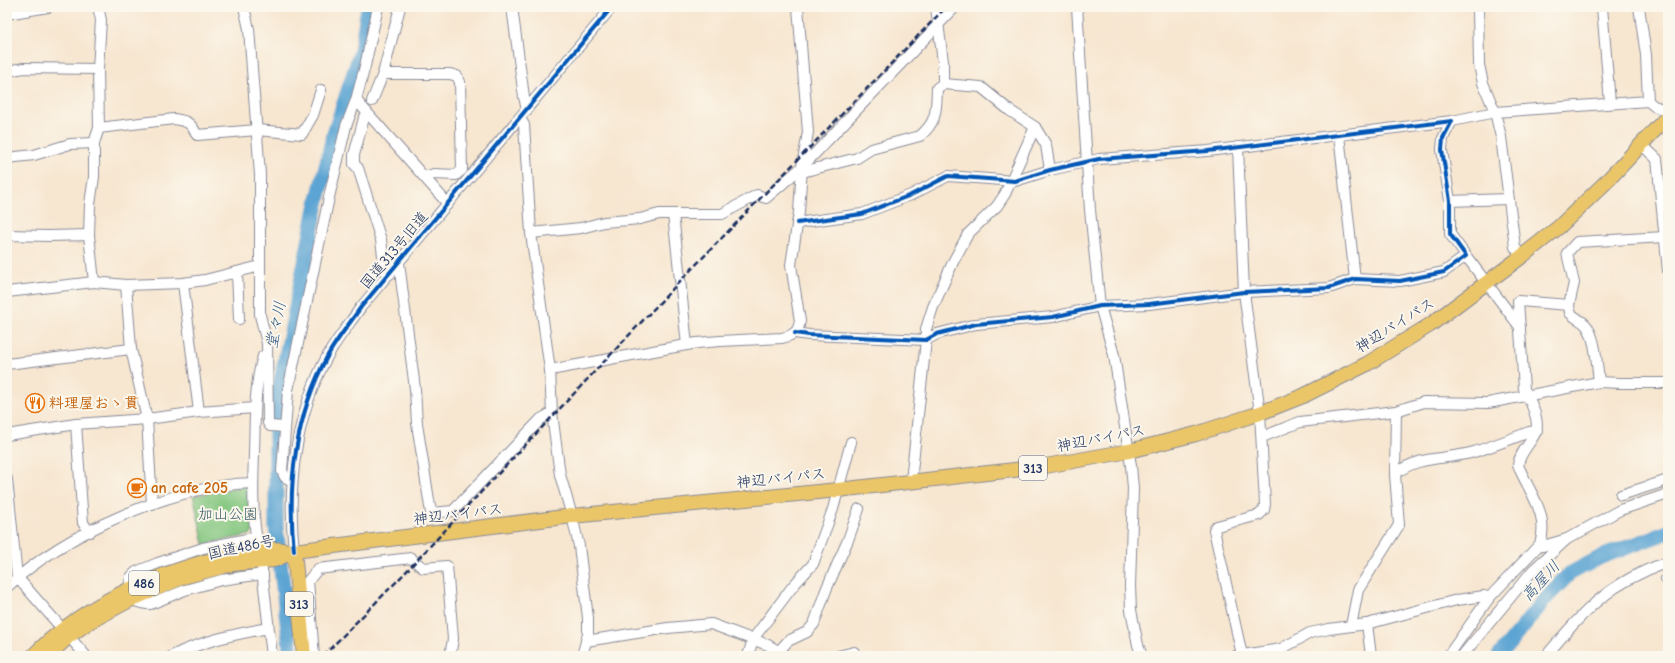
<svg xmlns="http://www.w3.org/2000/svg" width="1675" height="663" viewBox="0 0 1675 663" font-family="'Comic Neue','Klee One',sans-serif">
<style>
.green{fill:#83c67f;stroke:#4f7a6e}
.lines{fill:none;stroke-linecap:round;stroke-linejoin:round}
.river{stroke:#5ba4d3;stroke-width:15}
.minor-casing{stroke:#898a97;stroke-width:12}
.highway-casing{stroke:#898a97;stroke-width:16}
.minor{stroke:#fff;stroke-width:10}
.highway{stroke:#ebc669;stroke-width:14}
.rail{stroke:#1b2f5e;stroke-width:2.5;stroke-dasharray:6 3;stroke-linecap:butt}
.cycleway-casing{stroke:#fbf7ec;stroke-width:6}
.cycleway{stroke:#0057b8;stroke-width:4}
.labels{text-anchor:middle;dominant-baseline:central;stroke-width:4;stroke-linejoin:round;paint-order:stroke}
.shield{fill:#fbf7ec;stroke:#5e6b89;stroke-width:1}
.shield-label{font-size:14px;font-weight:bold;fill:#1b2f5e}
.street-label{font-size:15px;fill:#1b2f5e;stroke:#fbf7ec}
.food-label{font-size:15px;font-weight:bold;fill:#c56008;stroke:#fbf7ec;text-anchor:start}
.park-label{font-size:15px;fill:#3a5c68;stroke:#fbf7ec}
.water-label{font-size:16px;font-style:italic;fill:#315887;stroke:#fbf7ec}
</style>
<rect width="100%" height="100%" fill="#fbf7ec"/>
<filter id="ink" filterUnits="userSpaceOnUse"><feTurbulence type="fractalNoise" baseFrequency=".025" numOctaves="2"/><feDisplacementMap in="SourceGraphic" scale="8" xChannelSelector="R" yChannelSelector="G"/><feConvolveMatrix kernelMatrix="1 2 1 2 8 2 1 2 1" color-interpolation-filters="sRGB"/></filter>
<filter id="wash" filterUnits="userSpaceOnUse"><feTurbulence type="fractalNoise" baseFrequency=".012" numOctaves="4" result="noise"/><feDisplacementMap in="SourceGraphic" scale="16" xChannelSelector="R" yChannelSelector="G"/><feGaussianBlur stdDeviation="0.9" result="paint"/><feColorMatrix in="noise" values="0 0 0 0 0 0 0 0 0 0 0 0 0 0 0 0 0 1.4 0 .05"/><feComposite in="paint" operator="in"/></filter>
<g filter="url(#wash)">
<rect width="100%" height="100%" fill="#f7e6d0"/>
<path class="green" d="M244,486L252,491L254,530L250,535L204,544L193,496Z"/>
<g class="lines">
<g class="river">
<path d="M291,656L276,527V417L281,381L316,208L333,137L361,51L368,7"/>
<path d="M1499,656L1546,598L1569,574L1601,557L1668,532"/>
</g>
</g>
</g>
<g filter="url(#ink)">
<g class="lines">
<g class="minor-casing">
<g id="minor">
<path d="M244,7L249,29L260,175V315L267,343L268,423L270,426L285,427"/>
<path d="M512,7L524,97L527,110"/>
<path d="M936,7L943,62V84L981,87L1009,110L1035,127L1046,145L1050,170"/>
<path d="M1077,7L1090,210L1100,306L1114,355L1131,466L1133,488L1130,586L1131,610L1138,645L1142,656"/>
<path d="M1478,7L1479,65L1483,83L1495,112L1501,137L1515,247L1521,257"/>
<path d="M1602,7L1610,103"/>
<path d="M1639,7L1646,55L1648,101L1654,106L1668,111"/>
<path d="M7,14L48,7"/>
<path d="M7,71L24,68L98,69"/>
<path d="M383,74H450L457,76L460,82L462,170L456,175L434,174L425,177"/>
<path d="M356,100L448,204"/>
<path d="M372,101L383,74L400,7"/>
<path d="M364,118L354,155V164L358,168L381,240L385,271L390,274"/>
<path d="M520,118L524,125L531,233L550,370L552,413L560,475L572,516L579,546L588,618V634L582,656"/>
<path d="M1452,121L1495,112L1648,101"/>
<path d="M99,128L174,119C188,121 191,123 197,135L257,130L302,134L313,115L321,90"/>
<path d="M1339,135L1355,279"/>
<path d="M1642,145L1657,159L1668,271"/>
<path d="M1238,147L1244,292L1260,413L1265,504L1264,510L1259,515L1217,526L1214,530L1242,655"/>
<path d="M7,158L34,155L70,144L94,143"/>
<path d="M802,172L857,158L871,149L920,136C938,121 936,109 937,88L943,84"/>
<path d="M1450,201L1508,199"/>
<path d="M673,214L687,345"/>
<path d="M531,233L581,228L604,222L640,219L659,214H722L757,195L766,198L802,167L955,7"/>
<path d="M7,235L49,236L89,235"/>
<path d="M1466,256L1520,327"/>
<path d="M399,263L415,389L417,424L431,513L453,511L541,419L552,413"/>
<path d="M237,272L239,319"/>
<path d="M94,282L89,235L90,204L94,177V143L99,128L98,69L101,20L98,7"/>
<path d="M183,283L199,412"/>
<path d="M126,285L131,349L147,419L152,504"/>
<path d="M7,292L94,282L126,285L183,283L205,280L260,266"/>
<path d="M795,333L809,335L926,340L937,334L976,324L1053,317L1100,306L1149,304L1244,292L1329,288L1355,279L1400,281L1444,272L1466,256L1450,234V201L1442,150L1443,138L1452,121L1208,151L1099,159L1050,170L1015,181L948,176L911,195L862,214L797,223"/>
<path d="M7,364L131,349"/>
<path d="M550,370L697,343L720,341L782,338C793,335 798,333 800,321L791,265L799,212L802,167L808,132L798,7"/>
<path d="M1599,382C1597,367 1596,335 1585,324C1581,320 1575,318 1570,313L1569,305L1574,283L1567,253L1577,242L1665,237"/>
<path d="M76,424L83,523L90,532"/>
<path d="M7,435L76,424L147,419L199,412L255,408"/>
<path d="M1262,437L1300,422L1396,411L1424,402L1488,403L1599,382L1621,383H1668"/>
<path d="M1395,474C1418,455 1448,460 1474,452C1493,446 1511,439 1529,432L1537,431"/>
<path d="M7,479L17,577L86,656"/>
<path d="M292,481L285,477L282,471L288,390L330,193L346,126L356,100L365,66L378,7"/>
<path d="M911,481L926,340V329L933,307L953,262L968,234L997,206L1005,194L1035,127"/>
<path d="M1621,495L1668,480"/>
<path d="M257,541C252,513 253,482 254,453C255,420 254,387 263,356"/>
<path d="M1540,544L1543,546L1567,539"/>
<path d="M294,551C287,485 295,415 328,355C337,339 350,323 361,307L612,7"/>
<path d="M262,570L272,656"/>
<path d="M1666,579H1668"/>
<path d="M7,587C65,533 174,485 253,483"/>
<path d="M129,588L131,577L136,572L158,563L203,548L257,537"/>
<path d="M130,600L146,604H151L185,590L221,580L263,574"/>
<path d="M1367,624L1371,656"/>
<path d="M1351,626L1358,590L1399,525L1395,474L1396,411"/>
<path d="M586,641L668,628L711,624L768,645L786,656"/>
<path d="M172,656C202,641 235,634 268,628"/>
<path d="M314,656L308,581L318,569L411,558L423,568L447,566L453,639L450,656"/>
<path d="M748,656L753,639L793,586L813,564L833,509L851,442"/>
<path d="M777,656L779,651L788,641L807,632L814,624L826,590L848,540L859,509"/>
<path d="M838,656L854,652L855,656"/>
<path d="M1236,656L1281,649L1310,633L1329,629L1367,624L1457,600L1484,596L1489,598"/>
<path d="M1448,656L1489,598L1540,544C1550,514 1528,491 1518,465C1520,451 1531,444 1536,431C1540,420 1529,398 1524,389L1518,301L1569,305"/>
<path d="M1462,656L1533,570L1567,539L1620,510L1668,494"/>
<path d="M1546,656C1583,611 1611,581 1668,562"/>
</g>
</g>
<g class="highway-casing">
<g id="highway">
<path d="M294,551L304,656"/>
<path d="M33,656C80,608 141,580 204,562C225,556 248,550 270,549C278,549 286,551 294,551L572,516L838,490L1040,467L1129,451L1196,434L1260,413L1303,396L1367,364L1430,325L1521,257L1559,227L1606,182L1668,116"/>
<path d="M48,656L69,636L89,622L130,600L183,577L233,564L274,560L292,552"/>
</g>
</g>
<use href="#minor" class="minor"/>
<use href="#highway" class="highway"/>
<path class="rail" d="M323,656L401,577L682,279L946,7"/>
<g class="cycleway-casing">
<g id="cycleway">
<path d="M795,333L809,335L926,340L937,334L976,324L1053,317L1100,306L1149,304L1244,292L1329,288L1355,279L1400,281L1444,272L1466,256L1450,234V201L1442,150L1443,138L1452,121L1208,151L1099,159L1050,170L1015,181L948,176L911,195L862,214L797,223"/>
<path d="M294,551C287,485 295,415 328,355C337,339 350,323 361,307L612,7"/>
</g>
</g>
<use href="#cycleway" class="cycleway"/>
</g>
</g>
<defs>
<g id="restaurant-ring" transform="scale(1)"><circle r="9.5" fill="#fbf7ec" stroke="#e8710a" stroke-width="1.5"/><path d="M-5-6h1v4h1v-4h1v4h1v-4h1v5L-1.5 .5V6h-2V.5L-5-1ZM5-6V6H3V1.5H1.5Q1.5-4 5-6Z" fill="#e8710a"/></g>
<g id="cafe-ring" transform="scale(1)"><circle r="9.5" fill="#fbf7ec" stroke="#e8710a" stroke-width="1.5"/><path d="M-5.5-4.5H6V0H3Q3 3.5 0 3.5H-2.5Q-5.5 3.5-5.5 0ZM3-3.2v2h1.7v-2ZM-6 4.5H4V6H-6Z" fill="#e8710a"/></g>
</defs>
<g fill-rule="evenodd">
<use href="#restaurant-ring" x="35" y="403"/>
<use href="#cafe-ring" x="137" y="488"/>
</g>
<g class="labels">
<g class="shield">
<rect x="1019" y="456" width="28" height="24" rx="3"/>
<rect x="129" y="571" width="30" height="24" rx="3"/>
<rect x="285" y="592" width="28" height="24" rx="3"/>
</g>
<g class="shield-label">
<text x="1033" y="468">313</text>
<text x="144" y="583">486</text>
<text x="299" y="604">313</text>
</g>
<g class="street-label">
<text transform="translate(394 250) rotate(-50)">国道313号旧道</text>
<text transform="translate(1395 325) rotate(-32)">神辺バイパス</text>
<text transform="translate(1101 438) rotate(-11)">神辺バイパス</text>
<text transform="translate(781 478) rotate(-6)">神辺バイパス</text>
<text transform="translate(458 514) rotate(-7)">神辺バイパス</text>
<text transform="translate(241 547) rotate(-12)">国道486号</text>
</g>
<g class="food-label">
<text x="49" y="403">料理屋おゝ貫</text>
<text x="151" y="488">an cafe 205</text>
</g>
<g class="park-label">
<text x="228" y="514">加山公園</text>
</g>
<g class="water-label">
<text transform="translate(276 325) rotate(-79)">堂々川</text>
<text transform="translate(1541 581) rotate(-47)">高屋川</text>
</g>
</g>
<rect width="1675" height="663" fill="none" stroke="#fbf7ec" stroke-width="24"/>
</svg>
